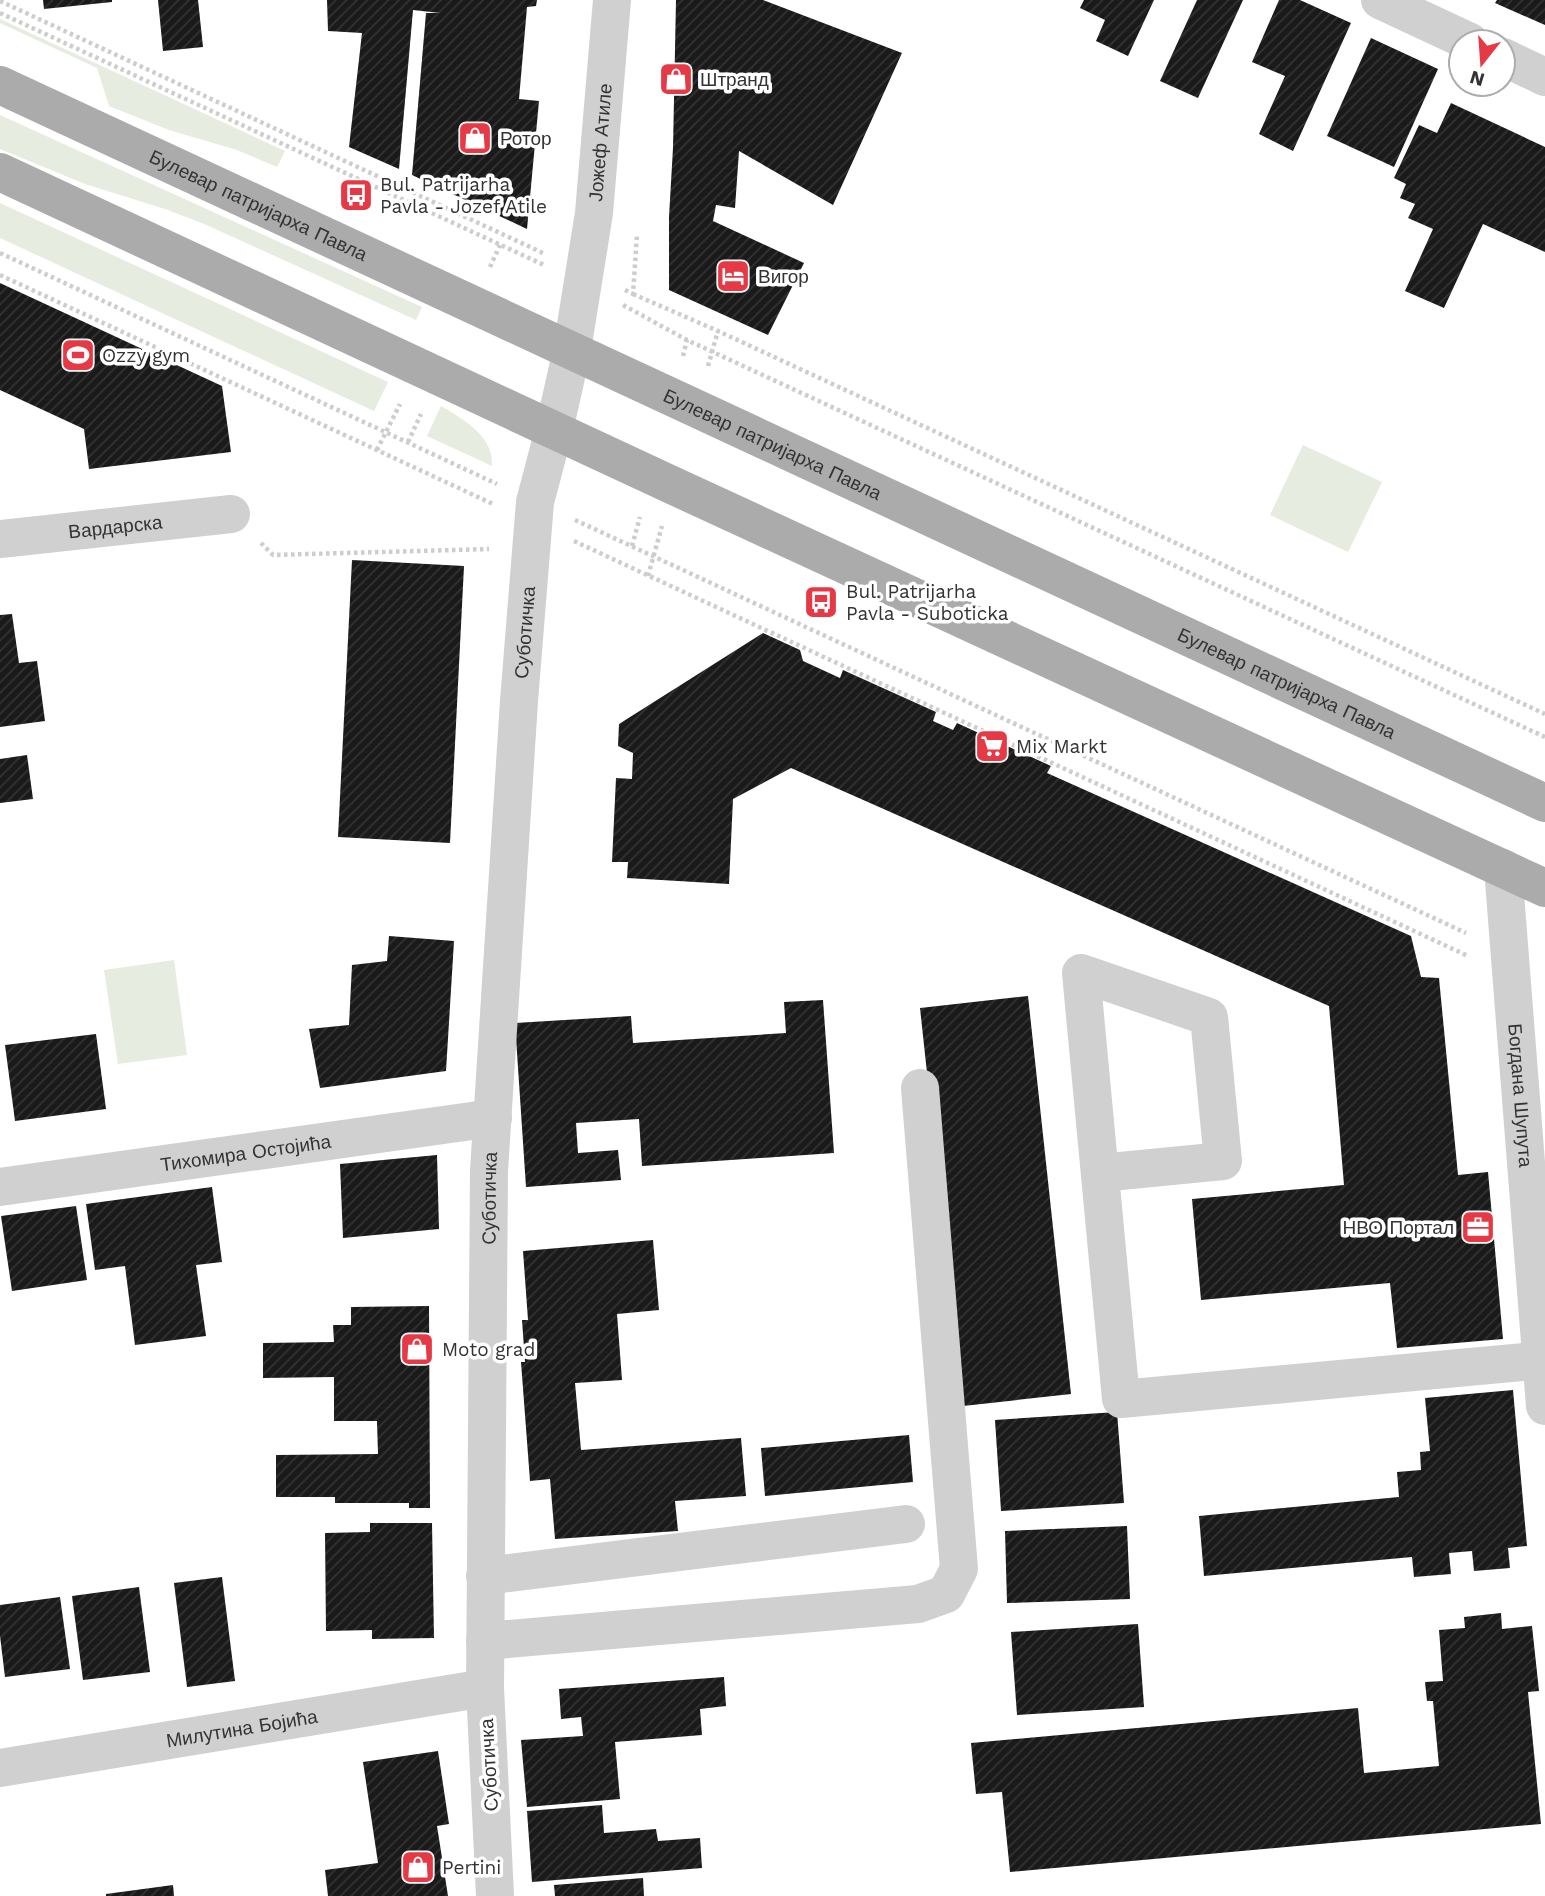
<svg xmlns="http://www.w3.org/2000/svg" width="1545" height="1896" viewBox="0 0 1545 1896" font-family="'Work Sans',sans-serif">
<style>
.green{fill:#e6ecdf}
.building{fill:url(#building-hatch)}
.lines{fill:none;stroke-linecap:round;stroke-linejoin:round}
.path{stroke:#cdcdcd;stroke-width:4.5;stroke-dasharray:3.5 3.5;stroke-linecap:butt}
.minor{stroke:#d0d0d0;stroke-width:38}
.major{stroke:#ababab;stroke-width:38}
.labels{text-anchor:middle;dominant-baseline:central;stroke-width:7;stroke-linejoin:round;paint-order:stroke}
.poi-label{font-size:19px;fill:#333;stroke:#fff;text-anchor:start}
.street-label{font-size:19px;fill:#333;stroke:#fff}
</style>
<defs>
<pattern id="building-hatch" width="6" height="6" patternUnits="userSpaceOnUse" patternTransform="scale(1.75)"><rect width="6" height="6" fill="#1a1a1a"/><path d="M-1 1l2-2M0 6l6-6M5 7l2-2" fill="none" stroke="#333"/></pattern>
</defs>
<rect width="100%" height="100%" fill="#fff"/>
<g class="green">
<path d="M0,19L285,151L277,167L237,150L169,130L109,106L97,68L0,23Z"/>
<path d="M0,115L422,307L416,320L202,223L165,209L85,184L0,149Z"/>
<path d="M0,203L388,382L374,411L0,238Z"/>
<path d="M441,406C463,419 494,436 492,466L427,436Z"/>
<path d="M1303,445L1382,482L1348,552L1270,515Z"/>
<path d="M174,960L187,1055L118,1064L104,970Z"/>
</g>
<g class="building">
<path d="M43,0H112V2L44,9Z"/>
<path d="M158,0H198L203,47L163,51Z"/>
<path d="M327,0H537L536,6L527,7L519,99L539,101L527,229L412,175L426,13H440L413,10L399,169L349,147L362,33L328,31Z"/>
<path d="M676,0H763L902,53L833,205L739,151L735,208L716,205L713,221L804,263L768,335L669,290V217L673,148Z"/>
<path d="M1084,0H1154L1128,56L1096,41L1105,20L1080,8Z"/>
<path d="M1197,0H1243L1198,98L1160,81Z"/>
<path d="M1279,0H1300L1351,23L1293,151L1259,134L1285,76L1252,62Z"/>
<path d="M1497,0H1545V25L1495,3Z"/>
<path d="M1371,38L1438,69L1394,167L1327,136Z"/>
<path d="M1451,103L1545,147V252L1483,224L1444,308L1405,291L1433,229L1408,218L1415,204L1400,198L1406,184L1394,178L1419,125L1437,133Z"/>
<path d="M0,283L222,386L231,452L89,469L84,429L0,390Z"/>
<path d="M352,560L464,566L450,843L338,837Z"/>
<path d="M12,614L19,663L37,661L45,721L0,727V615Z"/>
<path d="M763,633L800,650L803,661L840,678L843,670L936,712L933,721L953,730L957,723L1051,766L1047,773L1411,936L1421,977L1439,978L1458,1175L1488,1172L1503,1339L1397,1348L1390,1283L1201,1300L1192,1199L1344,1185L1329,1006L791,768L733,799L729,884L627,878L628,862H612L616,778L632,779L633,753L618,746L619,724Z"/>
<path d="M27,755L33,799L0,803V759Z"/>
<path d="M389,936L454,941L446,1071L320,1088L309,1029L349,1025L352,965L387,961Z"/>
<path d="M1028,996L1071,1394L963,1406L920,1008Z"/>
<path d="M823,1000L834,1153L642,1166L639,1119L576,1123L578,1153L618,1150L621,1180L526,1187L515,1023L631,1016L633,1043L786,1033L784,1002Z"/>
<path d="M96,1034L106,1109L15,1121L5,1045Z"/>
<path d="M437,1155L439,1229L343,1238L340,1164Z"/>
<path d="M212,1187L222,1262L196,1265L206,1336L135,1345L125,1266L95,1270L86,1204Z"/>
<path d="M76,1206L87,1280L12,1291L1,1216Z"/>
<path d="M653,1240L659,1310L617,1314L622,1380L575,1383L581,1450L741,1438L746,1496L675,1501L678,1531L555,1539L550,1479L530,1481L521,1362H525L522,1320H528L523,1251Z"/>
<path d="M429,1306L430,1508H409V1503H335V1497H276V1455L378,1454L377,1421H334V1377L263,1378V1343L334,1342L333,1325H351V1307Z"/>
<path d="M1513,1390L1527,1546L1508,1548L1510,1568L1474,1571L1472,1551L1449,1553L1451,1574L1414,1577L1412,1557L1204,1576L1199,1516L1399,1497L1397,1472L1421,1470L1420,1452L1430,1451L1425,1398Z"/>
<path d="M1117,1412L1124,1503L1001,1511L995,1420Z"/>
<path d="M909,1435L913,1482L765,1496L761,1448Z"/>
<path d="M370,1523H432L434,1638L372,1639V1630L326,1631L325,1533L370,1532Z"/>
<path d="M1127,1526L1130,1599L1007,1603L1005,1531Z"/>
<path d="M222,1577L235,1681L187,1687L174,1583Z"/>
<path d="M139,1587L150,1672L83,1680L72,1596Z"/>
<path d="M60,1597L70,1669L5,1677L0,1636V1605Z"/>
<path d="M1501,1613L1502,1629L1532,1626L1539,1691L1528,1692L1541,1824L1010,1872L1002,1792L976,1794L971,1743L1358,1708L1364,1773L1439,1766L1433,1701H1427L1425,1682L1443,1681L1439,1630L1465,1628L1464,1617Z"/>
<path d="M1138,1624L1144,1707L1017,1715L1011,1632Z"/>
<path d="M724,1677L726,1706L700,1709L702,1735L615,1742L620,1799L527,1807L521,1740L583,1736L581,1717L561,1719L559,1689Z"/>
<path d="M438,1751L449,1824L437,1826L448,1896H328L325,1870L378,1863L363,1762Z"/>
<path d="M602,1805L604,1833L656,1829L658,1841L700,1838L702,1868L532,1882L527,1811Z"/>
<path d="M643,1878L644,1896H555L554,1885Z"/>
<path d="M173,1885L174,1896H106V1894Z"/>
</g>
<g class="lines">
<g class="path">
<path d="M0,1L543,253"/>
<path d="M0,13L544,265"/>
<path d="M0,253L497,484"/>
<path d="M490,267L500,245"/>
<path d="M0,275L493,504"/>
<path d="M625,290L633,294L637,235"/>
<path d="M633,294L718,331L1545,714"/>
<path d="M623,305L687,340L1545,737"/>
<path d="M683,356L687,340"/>
<path d="M708,366L718,331"/>
<path d="M408,442L421,414"/>
<path d="M377,450L400,404"/>
<path d="M575,520L1466,933"/>
<path d="M574,541L1468,956"/>
<path d="M261,543L273,555L489,549"/>
<path d="M632,546L640,517"/>
<path d="M648,576L662,526"/>
</g>
<g class="minor">
<path d="M1380,0L1470,42"/>
<path d="M1503,57L1545,77"/>
<path id="s1" d="M0,539L231,514"/>
<path id="s2" d="M1503,868L1545,1406"/>
<path d="M1100,1173L1223,1161L1209,1017L1081,973L1121,1399L1545,1360"/>
<path id="s3" d="M0,1187L493,1118"/>
<path d="M485,1576L906,1524"/>
<path d="M485,1641L918,1604L946,1594L959,1569L920,1088"/>
<path id="s4" d="M0,1768L485,1688"/>
<path id="s5" d="M495,1896L485,1688L489,1171L519,701L535,502L554,430L572,350L594,213L612,0"/>
</g>
<g class="major">
<path id="s6" d="M0,85L1545,803"/>
<path d="M0,172L674,486L1545,888"/>
</g>
</g>
<defs>
<g id="shop-square" transform="scale(1.75)"><rect x="-9" y="-9" width="18" height="18" rx="4" fill="#e63946" stroke="#fff"/><path d="M-5-2.5h2.3a2.7 3.5 0 0 1 5.4 0H5L5.5 6h-11ZM-1.5-2.5h3a1.5 2.3 0 0 0-3 0Z" fill="#fff"/></g>
<g id="bus-square" transform="scale(1.75)"><rect x="-9" y="-9" width="18" height="18" rx="4" fill="#e63946" stroke="#fff"/><path d="M-5-6H5V4H4V6H2V4H-2V6H-4V4H-5ZM-3.5-4V0h7V-4ZM-3.5 1.2v1.5H-2V1.2ZM2 1.2v1.5H3.5V1.2Z" fill="#fff"/></g>
<g id="hotel-square" transform="scale(1.75)"><rect x="-9" y="-9" width="18" height="18" rx="4" fill="#e63946" stroke="#fff"/><path d="M-6-4.5h1.5V1H6V5H4.5V3h-9V5H-6ZM-4 0a1.8 1.8 0 1 1 3.6 0ZM.5 0V-2.5h3Q6-2.5 6 0Z" fill="#fff"/></g>
<g id="stadium-square" transform="scale(1.75)"><rect x="-9" y="-9" width="18" height="18" rx="4" fill="#e63946" stroke="#fff"/><path d="M0-5a6.5 5 0 1 0 0 10a6.5 5 0 1 0 0-10ZM-3.5-1.8h7v3.6h-7Z" fill="#fff"/></g>
<g id="supermarket-square" transform="scale(1.75)"><rect x="-9" y="-9" width="18" height="18" rx="4" fill="#e63946" stroke="#fff"/><path d="M-6-5.5h2.5l.6 2H6L4.5 2H-2.5L-4.4-4H-6ZM-1.5 3.2a1.3 1.3 0 1 0 .1 0ZM3 3.2a1.3 1.3 0 1 0 .1 0Z" fill="#fff"/></g>
<g id="office-square" transform="scale(1.75)"><rect x="-9" y="-9" width="18" height="18" rx="4" fill="#e63946" stroke="#fff"/><path d="M-6-3h4V-5.5h4V-3h4V5H-6ZM-1-4.5V-3h2v-1.5ZM-6 0V1H6V0Z" fill="#fff"/></g>
</defs>
<g fill-rule="evenodd">
<use href="#shop-square" x="676" y="79"/>
<use href="#shop-square" x="475" y="138"/>
<use href="#bus-square" x="356" y="195"/>
<use href="#hotel-square" x="733" y="276"/>
<use href="#stadium-square" x="78" y="355"/>
<use href="#bus-square" x="821" y="602"/>
<use href="#supermarket-square" x="992" y="746"/>
<use href="#office-square" x="1478" y="1227"/>
<use href="#shop-square" x="417" y="1349"/>
<use href="#shop-square" x="418" y="1867"/>
</g>
<g class="labels">
<g class="poi-label">
<text x="700" y="79">Штранд</text>
<text x="500" y="138">Ротор</text>
<text x="380" y="184">Bul. Patrijarha<tspan x="380" dy="22">Pavla - Jozef Atile</tspan></text>
<text x="758" y="276">Вигор</text>
<text x="102" y="355">Ozzy gym</text>
<text x="846" y="591">Bul. Patrijarha<tspan x="846" dy="22">Pavla - Suboticka</tspan></text>
<text x="1016" y="746">Mix Markt</text>
<text x="1454" y="1227" text-anchor="end">НВО Портал</text>
<text x="442" y="1349">Moto grad</text>
<text x="442" y="1867">Pertini</text>
</g>
<g class="street-label">
<text stroke="none"><textPath href="#s5" startOffset="1762">Јожеф Атиле</textPath></text>
<text stroke="none"><textPath href="#s6" startOffset="285">Булевар патријарха Павла</textPath></text>
<text stroke="none"><textPath href="#s6" startOffset="852">Булевар патријарха Павла</textPath></text>
<text stroke="none"><textPath href="#s1" startOffset="116">Вардарска</textPath></text>
<text stroke="none"><textPath href="#s5" startOffset="1265">Суботичка</textPath></text>
<text stroke="none"><textPath href="#s6" startOffset="1419">Булевар патријарха Павла</textPath></text>
<text stroke="none"><textPath href="#s2" startOffset="228">Богдана Шупута</textPath></text>
<text stroke="none"><textPath href="#s3" startOffset="248">Тихомира Остојића</textPath></text>
<text stroke="none"><textPath href="#s5" startOffset="698">Суботичка</textPath></text>
<text stroke="none"><textPath href="#s4" startOffset="245">Милутина Бојића</textPath></text>
<text transform="translate(489 1765) rotate(-93)">Суботичка</text>
</g>
</g>
<g transform="translate(1482 63) rotate(197)"><circle r="33" fill="#ffffff" stroke="#adadad" stroke-width="2"/>
<path d="M0-5L12 26L0 18L-12 26Z" fill="#e63946"/>
<text y="-10" font-size="19" font-weight="bold" text-anchor="middle" fill="#333333">N</text>
</g>
</svg>
